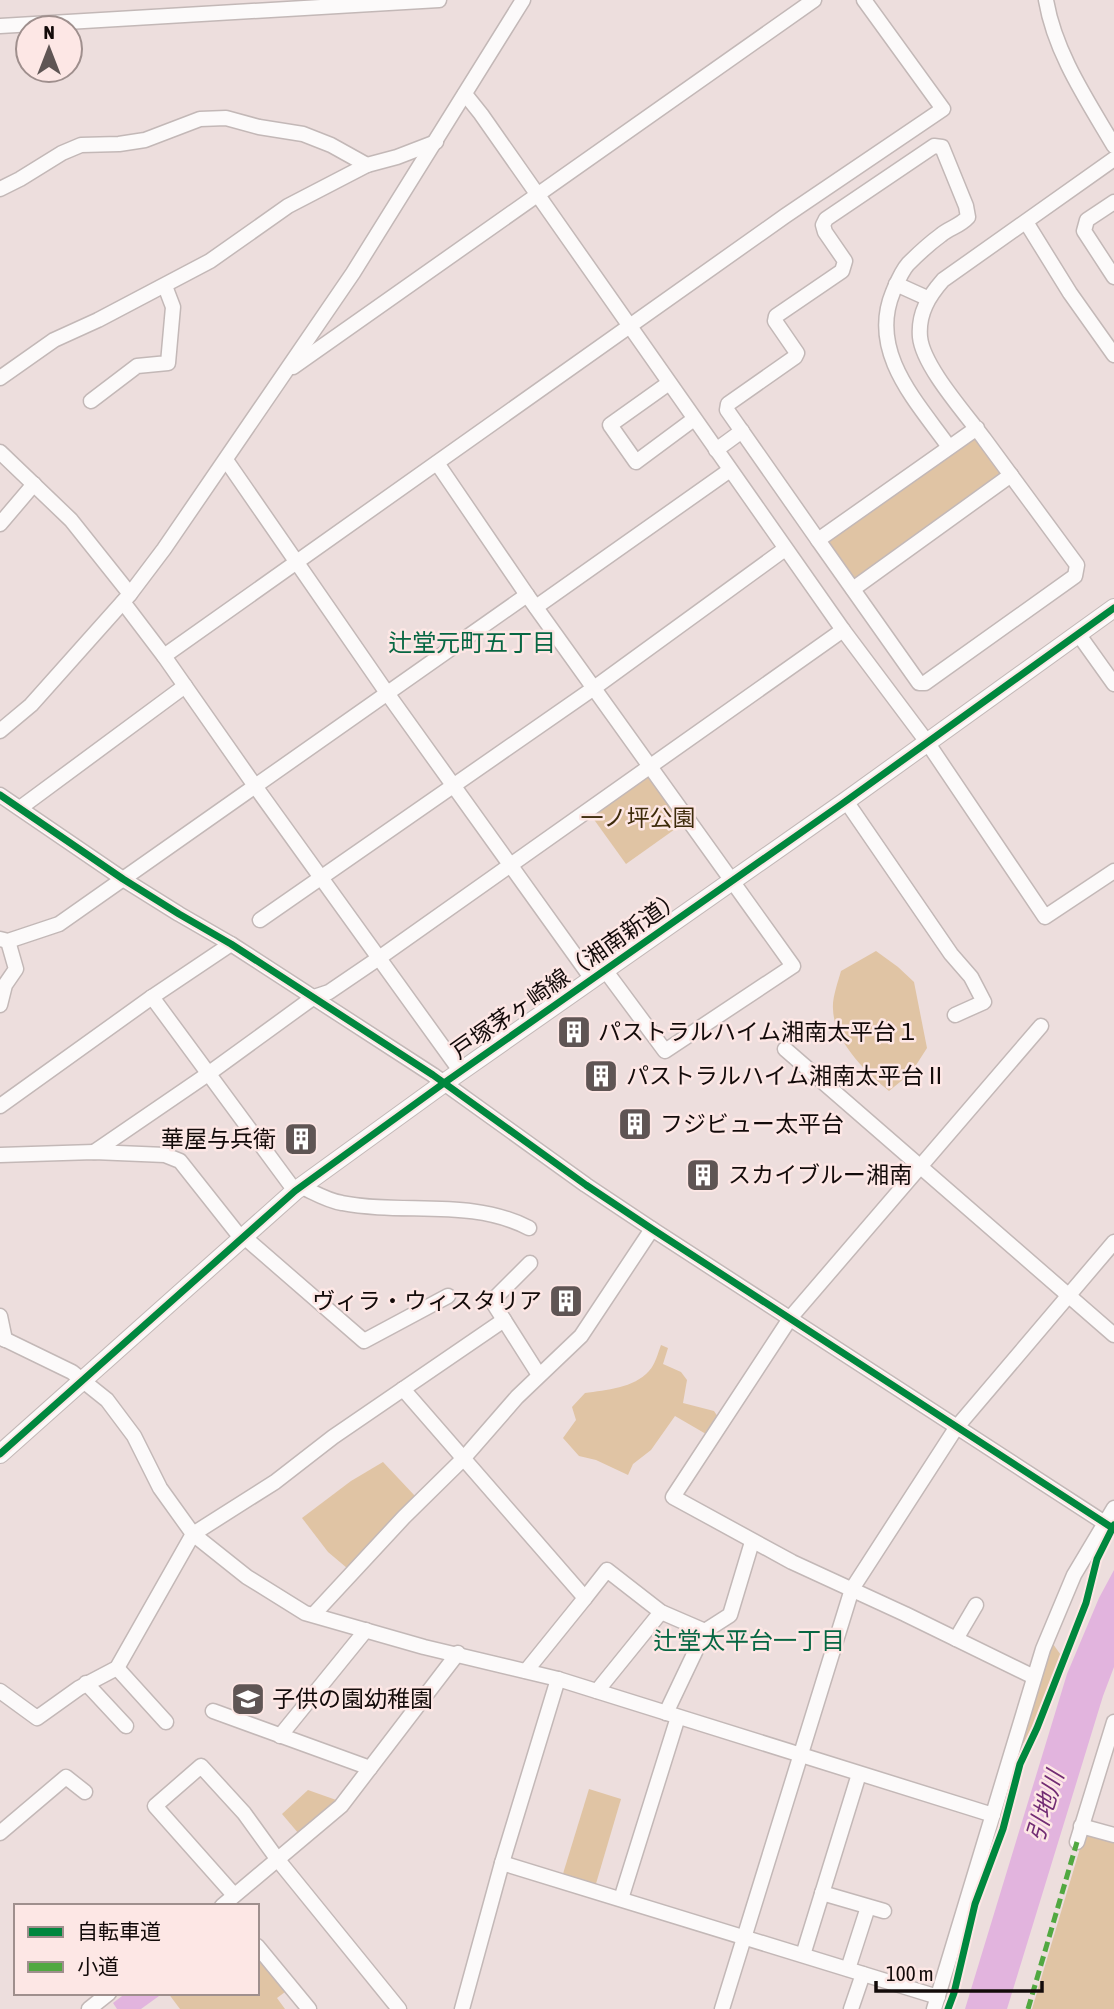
<svg xmlns="http://www.w3.org/2000/svg" width="1114" height="2009" viewBox="0 0 1114 2009" font-family="'Asap Condensed','Noto Sans JP',sans-serif">
<style>
.green{fill:#e0c4a4}
.water{fill:#e2b4de}
.lines{fill:none;stroke-linecap:round;stroke-linejoin:round}
.minor-casing{stroke:#c3b8b7;stroke-width:17}
.major-casing{stroke:#c3b8b7;stroke-width:20}
.minor{stroke:#fcfafa;stroke-width:14}
.major{stroke:#fcfafa;stroke-width:18}
.quiet{stroke:#51a841;stroke-width:5;stroke-dasharray:10 5;stroke-linecap:butt}
.cycleway-casing{stroke:#fde7e5;stroke-width:11}
.cycleway{stroke:#00873e;stroke-width:7}
.labels{text-anchor:middle;dominant-baseline:central;stroke-width:5;stroke-linejoin:round;paint-order:stroke}
.park-label{font-size:23px;fill:#3e2b0b;stroke:#fde7e5}
.street-label{font-size:23px;fill:#130b0a;stroke:#fde7e5}
.poi-label{font-size:23px;fill:#130b0a;stroke:#fde7e5;text-anchor:start}
.neighbourhood-label{font-size:24px;fill:#076743;stroke:#fde7e5}
.water-label{font-size:24px;font-style:italic;fill:#722c74;stroke:#fde7e5}
</style>
<rect width="100%" height="100%" fill="#eddedd"/>
<g class="green">
<path d="M977,428L1011,475L853,589L818,540Z"/>
<path d="M649,772L685,822L626,864L590,814Z"/>
<path d="M876,951L898,967L914,982L927,1048L911,1073L889,1091C866,1072 834,1042 833,1009C832,998 838,982 841,971Z"/>
<path d="M661,1345L668,1348L663,1364L681,1372L687,1380L683,1403L714,1411L718,1417L706,1434L675,1416L651,1450L633,1464L628,1475L596,1460L579,1456L563,1438L576,1420L572,1407L585,1393C606,1390 634,1388 649,1371C655,1365 658,1353 661,1345Z"/>
<path d="M383,1462L415,1496L347,1568L328,1552L302,1518L351,1481Z"/>
<path d="M1048,1637L1063,1658L1039,1724L1027,1746L1016,1736Z"/>
<path d="M589,1789L621,1799L595,1887L562,1877Z"/>
<path d="M308,1790L339,1801L299,1834L282,1814Z"/>
<path d="M1088,1833L1114,1840V2009H1032L1084,1835Z"/>
<path d="M257,1958L285,1992L277,1998L285,2009H180L168,1993H257Z"/>
</g>
<g class="water">
<path d="M1114,1570V1667L1103,1696L1007,2009H965L1067,1674L1099,1598Z"/>
<path d="M126,1993H157L159,1996L141,2009H117L113,2003Z"/>
</g>
<g class="lines">
<g class="minor-casing">
<g id="minor">
<path d="M1046,0C1055,53 1087,100 1114,146"/>
<path d="M0,26L439,0"/>
<path d="M465,94L481,114L843,630L927,742L1045,917L1114,871"/>
<path d="M0,189L20,179L62,153L81,145L119,144L145,140L200,119L226,118L259,127L303,134L331,145L367,165"/>
<path d="M1114,202L1087,220L1084,231L1114,277"/>
<path d="M1026,222L1070,293L1114,355"/>
<path d="M896,284L927,298"/>
<path d="M293,367L814,0"/>
<path d="M0,378L54,340L98,320L210,261L288,206L367,165L397,157L436,142"/>
<path d="M669,383L610,425L636,462L694,419"/>
<path d="M91,401L137,366L168,363L173,307L165,286"/>
<path d="M977,428L818,540L919,683H925L1075,576L1077,565C1046,523 1016,482 985,440C967,415 923,367 920,337C918,313 929,296 943,280L1114,159"/>
<path d="M716,450L742,431"/>
<path d="M0,452L71,520L130,594"/>
<path d="M226,460L387,693L592,979"/>
<path d="M437,463L527,595L793,966L665,1051L605,970"/>
<path d="M0,524L34,484"/>
<path d="M818,540L727,410L728,404L795,357L797,353L775,321L776,316L842,271L845,261L825,232L823,225L826,219L934,146L942,147L966,206L968,217C960,226 949,228 941,235C930,243 918,254 908,264C901,272 897,283 893,292C868,352 917,402 949,447"/>
<path d="M853,589L1011,475"/>
<path d="M123,602L164,656L255,786L461,1072"/>
<path d="M536,607L730,470"/>
<path d="M1079,635L1114,684"/>
<path d="M164,656L785,216L943,109L864,0"/>
<path d="M0,731L31,705L130,594L164,549L353,273L523,0"/>
<path d="M0,795L123,879L179,914L231,944L433,1075L586,1185L652,1229L1114,1529"/>
<path d="M846,801L951,954L971,977L984,1002L955,1015"/>
<path d="M20,808L185,686"/>
<path d="M260,920L594,688L785,549"/>
<path d="M0,939L8,941L59,924L527,595"/>
<path d="M152,997L295,1191"/>
<path d="M0,1005L5,985L16,969L8,941"/>
<path d="M785,1049L1114,1335"/>
<path d="M0,1106L152,997L231,944"/>
<path d="M94,1152L208,1074L314,997L329,992L379,958L843,630"/>
<path d="M0,1155L94,1152L165,1155L180,1161L241,1238"/>
<path d="M302,1187C315,1193 328,1201 342,1203C404,1215 471,1198 529,1228"/>
<path d="M243,1236L364,1341L448,1296"/>
<path d="M530,1263L492,1301L539,1375"/>
<path d="M0,1316L5,1340"/>
<path d="M0,1337L72,1372L107,1400L134,1436L160,1488L193,1534L247,1577L305,1613L424,1647L558,1679L993,1815"/>
<path d="M403,1389L585,1598L526,1671"/>
<path d="M585,1598L607,1570L661,1612L705,1631"/>
<path d="M314,1614L404,1517L463,1459L517,1397L581,1336L652,1229"/>
<path d="M956,1639L976,1605"/>
<path d="M117,1668L166,1722"/>
<path d="M1034,1677L905,1614L792,1562L673,1497L791,1317L1041,1026"/>
<path d="M86,1683L126,1726"/>
<path d="M0,1691L37,1718L79,1688L117,1668L193,1534L275,1482L333,1437L504,1320"/>
<path d="M597,1691L661,1612"/>
<path d="M213,1711L370,1768"/>
<path d="M666,1713L705,1631L730,1615L752,1542"/>
<path d="M280,1736L366,1630"/>
<path d="M1081,1826L1114,1835"/>
<path d="M0,1833L66,1777L85,1792"/>
<path d="M1077,1842L1114,1722"/>
<path d="M502,1863L938,1997"/>
<path d="M822,1893L884,1911"/>
<path d="M234,1895L155,1806L201,1766L244,1813L278,1860L399,2009"/>
<path d="M621,1899L678,1717"/>
<path d="M222,1906L341,1806L458,1653"/>
<path d="M257,1946L309,2009"/>
<path d="M803,1955L859,1774"/>
<path d="M848,1969L868,1907"/>
<path d="M89,2009L109,1993"/>
<path d="M462,2009L502,1863L558,1679"/>
<path d="M722,2009L852,1589L956,1428L1114,1242"/>
<path d="M851,2009L863,1974"/>
<path d="M934,2009L1043,1649L1074,1575L1114,1508"/>
</g>
</g>
<g class="major-casing">
<path id="major" d="M0,1454L295,1191L444,1083L846,801L1114,608"/>
</g>
<use href="#minor" class="minor"/>
<use href="#major" class="major"/>
<path class="quiet" d="M1028,2009L1077,1842"/>
<g class="cycleway-casing">
<g id="cycleway">
<path d="M0,795L123,879L179,914L231,944L433,1075L586,1185L652,1229L1114,1529"/>
<path d="M0,1454L295,1191L444,1083L846,801L1114,608"/>
<path d="M948,2009L954,1993L975,1904L1003,1829L1020,1764L1037,1728L1086,1603L1097,1559L1114,1525"/>
</g>
</g>
<use href="#cycleway" class="cycleway"/>
</g>
<defs>
<g id="building-square" transform="scale(1.75)"><rect x="-9" y="-9" width="18" height="18" rx="4" fill="#5f5554" stroke="#fde7e5"/><path d="M-4-6H4V6H1V3H-1V6H-4ZM-2.5-4.3h1.7v1.8h-1.7ZM.8-4.3h1.7v1.8H.8ZM-2.5-1h1.7V.8h-1.7ZM.8-1h1.7V.8H.8Z" fill="#fff"/></g>
<g id="school-square" transform="scale(1.75)"><rect x="-9" y="-9" width="18" height="18" rx="4" fill="#5f5554" stroke="#fde7e5"/><path d="M0-5L7-2L0 1L-7-2ZM-4 1L0 2.5L4 1V4Q0 6-4 4Z" fill="#fff"/></g>
</defs>
<g fill-rule="evenodd">
<use href="#building-square" x="574" y="1032"/>
<use href="#building-square" x="601" y="1076"/>
<use href="#building-square" x="635" y="1124"/>
<use href="#building-square" x="301" y="1139"/>
<use href="#building-square" x="703" y="1175"/>
<use href="#building-square" x="566" y="1301"/>
<use href="#school-square" x="248" y="1699"/>
</g>
<g class="labels">
<g class="park-label">
<text x="638" y="818">一ノ坪公園</text>
</g>
<g class="street-label">
<text transform="translate(567 974) rotate(-35)">戸塚茅ヶ崎線（湘南新道）</text>
</g>
<g class="poi-label">
<text x="598" y="1032">パストラルハイム湘南太平台１</text>
<text x="626" y="1076">パストラルハイム湘南太平台Ⅱ</text>
<text x="660" y="1124">フジビュー太平台</text>
<text x="276" y="1139" text-anchor="end">華屋与兵衛</text>
<text x="728" y="1175">スカイブルー湘南</text>
<text x="542" y="1301" text-anchor="end">ヴィラ・ウィスタリア</text>
<text x="272" y="1699">子供の園幼稚園</text>
</g>
<g class="neighbourhood-label">
<text x="472" y="642">辻堂元町五丁目</text>
<text x="749" y="1640">辻堂太平台一丁目</text>
</g>
<g class="water-label">
<text transform="translate(1045 1806) rotate(-73)">引地川</text>
</g>
</g>
<rect x="14" y="1904" width="245" height="91" fill="#fde7e5" stroke="#9f8f8d" stroke-width="2"/>
<rect x="28" y="1927" width="35" height="10" fill="#00873e" stroke="#9f8f8d" stroke-width="2"/>
<text x="77" y="1939" font-size="21" fill="#130b0a">自転車道</text>
<rect x="28" y="1962" width="35" height="10" fill="#51a841" stroke="#9f8f8d" stroke-width="2"/>
<text x="77" y="1974" font-size="21" fill="#130b0a">小道</text>
<g transform="translate(49 49)"><circle r="33" fill="#fde7e5" stroke="#9f8f8d" stroke-width="2"/>
<path d="M0-5L12 26L0 18L-12 26Z" fill="#5f5554"/>
<text y="-10" font-size="19" font-weight="bold" text-anchor="middle" fill="#130b0a">N</text>
</g>
<path d="M876 1981v10h166v-10" fill="none" stroke="#130b0a" stroke-width="3.5"/>
<text x="886" y="1981" font-size="21" fill="#130b0a" stroke="#fde7e5" stroke-width="5" paint-order="stroke">100 m</text>
</svg>
